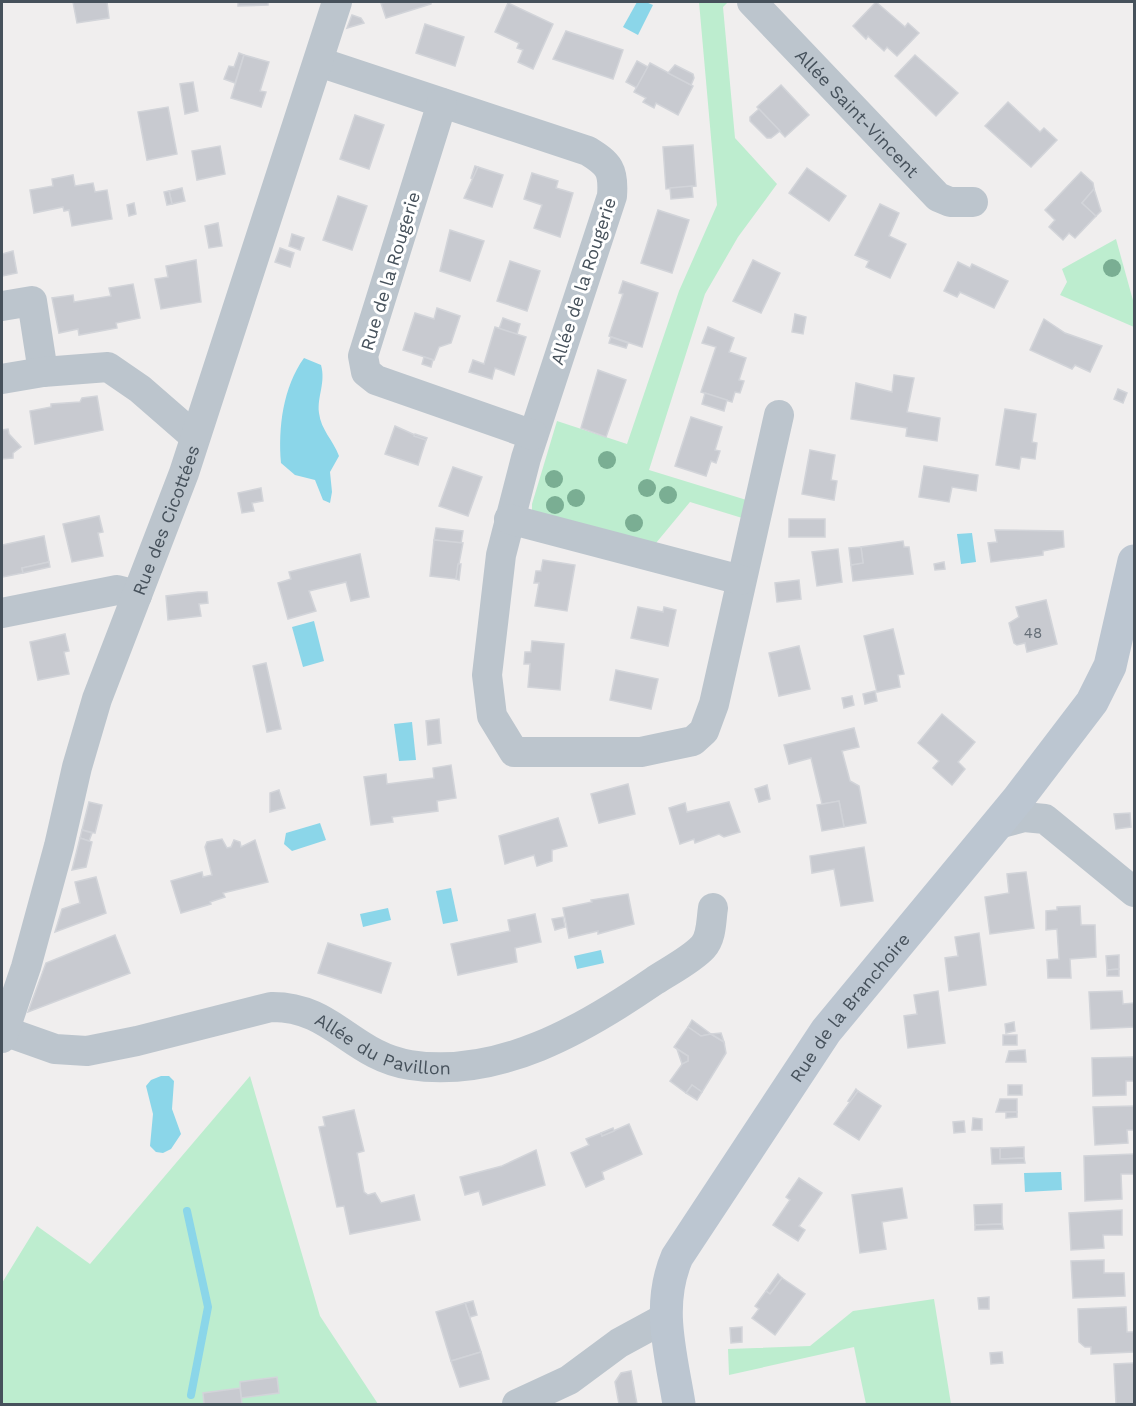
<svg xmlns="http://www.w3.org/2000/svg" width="1136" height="1406" viewBox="0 0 1136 1406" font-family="'Work Sans',sans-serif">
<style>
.green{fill:#bdedcf}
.water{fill:#8bd6e9}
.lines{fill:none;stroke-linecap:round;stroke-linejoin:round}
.stream{stroke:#8bd6e9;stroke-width:8}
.building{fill:#c8cad0;stroke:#d2d4d9;stroke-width:1.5}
.street{stroke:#bcc5cd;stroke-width:30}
.secondary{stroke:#bcc6d1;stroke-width:33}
.tree{fill:#7aae93}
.labels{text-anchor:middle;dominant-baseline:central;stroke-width:6;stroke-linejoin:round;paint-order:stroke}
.number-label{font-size:15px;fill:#666f78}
.street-label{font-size:18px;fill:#46515b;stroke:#fff}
</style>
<rect width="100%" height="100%" fill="#f0eeee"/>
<g class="green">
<path d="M699,2H728L723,7L735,138L777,184L738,237L705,294L649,470L753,502L752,521L690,502L656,543L532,513V504L557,421L627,444L679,291L717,205Z"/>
<path d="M1116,239L1134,304V327L1060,295L1067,282L1062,269Z"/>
<path d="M250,1076L320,1316L378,1404H2V1283L37,1226L90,1264Z"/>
<path d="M934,1299L951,1404H866L854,1347L729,1375L728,1349L810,1346L853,1311Z"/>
</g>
<g class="water">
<path d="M637,2H646L653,5L638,35L623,27Z"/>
<path d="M304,358L321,365C326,383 317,396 319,413C321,430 333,440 339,456L330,472L332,492L330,503L323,500L315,480L295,475L281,463C278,428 283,387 304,358Z"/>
<path d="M972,533L976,562L961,564L957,534Z"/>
<path d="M314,621L324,661L303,667L292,627Z"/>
<path d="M412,722L416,760L399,761L394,724Z"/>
<path d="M320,823L326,840L292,851L284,844L286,833Z"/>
<path d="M451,888L458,921L443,924L436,891Z"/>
<path d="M388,908L391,920L363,927L360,914Z"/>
<path d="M601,950L604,963L577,969L574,956Z"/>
<path d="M161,1076H169L174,1081L172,1109L181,1134L171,1149L163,1153L156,1152L150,1146L153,1114L146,1086L151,1080Z"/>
<path d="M1061,1172L1062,1190L1025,1192L1024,1173Z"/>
</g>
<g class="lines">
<path class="stream" d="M187,1211L208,1307L191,1395"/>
</g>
<g class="building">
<path d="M73,2H107L109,18L77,23Z"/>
<path d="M238,2H268V5L238,6Z"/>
<path d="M387,2H431V4L386,18L381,3Z"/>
<path d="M876,2L905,27L908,23L919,33L897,56L887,47L884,51L868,36L866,39L853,26Z"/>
<path d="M508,3L553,24L533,69L518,62L523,50L517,48L519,43L495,32Z"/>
<path d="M352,15L361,18L364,23L347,28Z"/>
<path d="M425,24L464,37L455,66L416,53Z"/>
<path d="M566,31L623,50L613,79L553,59Z"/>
<path d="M239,53L244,55L235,83L224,79L229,66L234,67Z"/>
<path d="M244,55L269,62L260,91L266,92L261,107L231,98Z"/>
<path d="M915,55L958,93L936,116L895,76Z"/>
<path d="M637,61L648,67L637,88L626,82Z"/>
<path d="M650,63L693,86L678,115L656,103L654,108L643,102L646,98L634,92Z"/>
<path d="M675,65L693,74L694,78L691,85L668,73Z"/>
<path d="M193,82L198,111L185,114L180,84Z"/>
<path d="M781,85L809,115L785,137L757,107Z"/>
<path d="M1008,102L1040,132L1044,128L1057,140L1031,167L985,126Z"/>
<path d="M168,107L177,154L147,160L138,112Z"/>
<path d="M759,109L780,131L771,138H767L750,121V117Z"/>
<path d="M355,115L384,125L369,169L340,159Z"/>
<path d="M693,145L696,186L666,189L663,147Z"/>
<path d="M220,146L225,174L197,180L192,151Z"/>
<path d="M475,166L478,167L474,179L471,178Z"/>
<path d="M478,167L503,175L492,207L464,198Z"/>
<path d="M807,168L846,196L829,221L789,193Z"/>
<path d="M1081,172L1093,183L1094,189L1082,203L1096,216L1075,238L1069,233L1063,240L1049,227L1055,220L1045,210Z"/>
<path d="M532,173L558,181L556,188L573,193L560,237L534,228L542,205L524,199Z"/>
<path d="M73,175L75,186L93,183L95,192L107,190L112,219L72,226L69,210L64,211L63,207L34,213L30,190L53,186L52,179Z"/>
<path d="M692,186L693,197L671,199L670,188Z"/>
<path d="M182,188L185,201L172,204L169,191Z"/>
<path d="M1094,189L1101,211L1096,216L1082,203Z"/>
<path d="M169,191L172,204L167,205L164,192Z"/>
<path d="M338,196L367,206L352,250L323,240Z"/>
<path d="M134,203L136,214L129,216L127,205Z"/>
<path d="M880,204L899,213L889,236L906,244L890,278L866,267L869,261L855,255Z"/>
<path d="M658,210L689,220L672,273L641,263Z"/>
<path d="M218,223L222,246L209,248L205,226Z"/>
<path d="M450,230L484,241L470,281L440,271Z"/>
<path d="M292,234L304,238L300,250L289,246Z"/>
<path d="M280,248L294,253L290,267L275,262Z"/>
<path d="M13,251L17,273L2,276V254Z"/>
<path d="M196,260L201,302L161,309L155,279L168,277L166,266Z"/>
<path d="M753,260L780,273L761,313L733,301Z"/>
<path d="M510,261L540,271L527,311L497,301Z"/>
<path d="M958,262L970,268L972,264L1008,281L994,308L960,292L957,297L944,291Z"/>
<path d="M623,281L658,293L642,347L609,336L623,294L619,293Z"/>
<path d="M133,284L140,318L116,323L117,328L79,335L78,329L59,333L52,298L73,295L74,302L111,296L109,288Z"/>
<path d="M437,308L460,316L451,343L439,347L434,360L403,350L415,313L434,319Z"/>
<path d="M795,314L806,317L803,334L792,332Z"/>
<path d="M503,318L520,324L517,334L499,329Z"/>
<path d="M1044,319L1065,333L1102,346L1090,372L1075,365L1072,369L1030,350Z"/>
<path d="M495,327L526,337L514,375L495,368L492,379L469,372L473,360L484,364Z"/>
<path d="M708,327L734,338L729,352L746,358L739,380L744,381L740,393L735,392L732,402L701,392L716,347L702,343Z"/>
<path d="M611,337L628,343L626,348L609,343Z"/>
<path d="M424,357L433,360L431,367L422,364Z"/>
<path d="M598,370L626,380L606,437L581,428Z"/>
<path d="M894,375L914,378L907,412L940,418L937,441L906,436L907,428L851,419L856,383L892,392Z"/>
<path d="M1118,389L1127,393L1123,403L1114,399Z"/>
<path d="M705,393L727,400L724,411L702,404Z"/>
<path d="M97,396L103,430L35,444L30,411L51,407V404L80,402L82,398Z"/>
<path d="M1005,409L1036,414L1032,442L1037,443L1035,459L1021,457L1019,469L996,465Z"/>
<path d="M691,417L722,427L715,450L720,451L716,463L711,461L706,476L675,466Z"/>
<path d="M395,426L426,440L418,465L385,454Z"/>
<path d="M8,429L9,434L21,447L13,453V458L2,459V430Z"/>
<path d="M415,434L427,438L426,440L414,436Z"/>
<path d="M810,450L835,455L831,480L837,481L834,500L802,494Z"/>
<path d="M924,466L978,475L976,491L952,487L949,502L919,497Z"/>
<path d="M453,467L482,477L468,516L439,506Z"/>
<path d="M261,488L263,501L252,503L254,511L242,513L238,493Z"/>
<path d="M99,516L103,532L98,533L103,556L72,562L63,524Z"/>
<rect x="789" y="519" width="36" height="18"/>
<path d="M436,528L463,531L461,543L434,540Z"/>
<path d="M995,530L1063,531L1064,547L1043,551V555L991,562L988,543L997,542Z"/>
<path d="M44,536L49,562L22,568L23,573L2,577V545Z"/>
<path d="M434,540L463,543L456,579L430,576Z"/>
<path d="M903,541L904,547H909L913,574L853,581L851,565L863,563L861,547Z"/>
<path d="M861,547L863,563L851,565L849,548Z"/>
<path d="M838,549L842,582L817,586L812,552Z"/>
<path d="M360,554L369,597L351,601L346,582L309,591L316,611L288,619L278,583L291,579L289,572Z"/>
<path d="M543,560L575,565L567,611L535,606L539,583H534L536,571H541Z"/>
<path d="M49,562L50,567L23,573L22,568Z"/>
<path d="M944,562L945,569L935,570L934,564Z"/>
<path d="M458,564H461L459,580L456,579Z"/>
<path d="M799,580L801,599L777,602L775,583Z"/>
<path d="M198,592H207L208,603L199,604L201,616L168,620L166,596Z"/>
<path d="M1046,600L1057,644L1027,652L1025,643L1017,645L1014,643L1009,623L1019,617L1016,607Z"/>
<path d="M638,607L663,612L664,607L676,610L668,646L631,638Z"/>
<path d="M893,629L904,674L898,675L900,687L877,692L864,636Z"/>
<path d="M65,634L69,651L64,652L69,674L38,680L30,642Z"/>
<path d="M532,641L564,644L560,690L528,687L530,664H524L525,652H531Z"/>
<path d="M799,646L810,689L779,696L769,653Z"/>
<path d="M266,663L281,729L267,732L253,666Z"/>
<path d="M616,670L658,679L651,709L610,700Z"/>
<path d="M875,691L877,701L865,704L863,694Z"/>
<path d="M852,696L854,705L844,708L842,698Z"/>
<path d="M942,714L975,742L958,762L965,769L952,785L933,768L939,761L918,743Z"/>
<path d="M439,719L441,743L428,745L426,721Z"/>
<path d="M854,728L859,747L842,751L850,781L859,786L866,823L844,827L839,801L822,804L811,758L789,764L784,745Z"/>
<path d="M451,765L456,798L437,801L438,811L392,817L393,822L371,825L364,777L386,774L387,784L434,778L433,768Z"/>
<path d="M628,784L635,814L599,823L591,794Z"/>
<path d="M767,785L770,799L759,802L755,789Z"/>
<path d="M279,790L285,808L270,812V793Z"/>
<path d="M839,801L844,827L822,831L817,805Z"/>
<path d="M89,802L102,805L95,833L82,830Z"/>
<path d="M729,802L740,832L724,837L719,834L695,843L694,839L680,844L669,808L685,803L687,812Z"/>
<path d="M1130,813L1131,827L1116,829L1114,814Z"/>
<path d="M558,818L567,846L552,850V861L537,866L534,855L505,864L499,836Z"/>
<path d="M82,830L92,833L89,841L80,838Z"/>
<path d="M80,838L92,842L86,867L72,870Z"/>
<path d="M222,839L227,848L231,847L234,840L240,842L241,847L255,840L268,882L223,893L225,897L210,902L211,904L181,913L171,881L202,872L203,877L212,875L205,847L207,842Z"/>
<path d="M864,847L873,901L841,906L834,869L812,873L810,856Z"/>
<path d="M1026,872L1034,928L990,934L985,897L1009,893L1007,874Z"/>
<path d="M96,877L106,913L55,932L62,909L80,903L75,882Z"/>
<path d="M628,894L634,924L598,934V931L569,938L563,908L592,902L591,900Z"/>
<path d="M1080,906L1081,925H1095L1096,957L1070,959L1071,978H1048L1047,960L1059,959L1057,929L1046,930V911L1057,910V907Z"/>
<path d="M535,914L541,942L515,948L517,962L458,975L451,944L510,931L508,920Z"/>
<path d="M563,917L565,927L555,930L552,919Z"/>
<path d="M979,933L986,985L949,991L945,958L958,956L955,937Z"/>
<path d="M115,935L130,973L28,1012L46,963Z"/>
<path d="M328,943L391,963L381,993L318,973Z"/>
<path d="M1119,955V969L1107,970L1106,956Z"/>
<path d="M1119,969V976H1107V970Z"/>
<path d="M938,991L945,1043L908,1048L904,1016L917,1014L914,995Z"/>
<path d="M1122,991L1123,1004L1134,1003V1027L1091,1029L1089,992Z"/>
<path d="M692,1020L711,1034L701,1036L688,1027Z"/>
<path d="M1014,1022L1015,1031L1006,1033L1005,1024Z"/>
<path d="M688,1027L701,1036L711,1034L724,1042L726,1053L702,1092L692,1085L686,1093L670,1081L683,1063L688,1061V1056L674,1047Z"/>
<path d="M721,1033L724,1042L711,1034Z"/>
<rect x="1003" y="1035" width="14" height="10"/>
<path d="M677,1049L688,1056V1061L682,1064Z"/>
<path d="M1025,1050L1026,1062H1006L1009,1051Z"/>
<path d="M1134,1057V1081H1126V1095L1093,1096L1092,1058Z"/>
<path d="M692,1085L702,1092L697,1100L686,1093Z"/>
<rect x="1008" y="1085" width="14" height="10"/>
<path d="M856,1089L858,1091L851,1102L848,1101Z"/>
<path d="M858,1091L881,1106L859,1140L834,1124Z"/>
<path d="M1000,1099H1017V1112H996Z"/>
<path d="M1134,1106V1130H1127L1128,1143L1095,1145L1093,1107Z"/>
<path d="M354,1110L364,1151L357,1153L364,1192L368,1195L375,1193L381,1203L414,1195L420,1220L350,1234L344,1206L337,1207L319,1127L325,1126L323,1117Z"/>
<path d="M1006,1112H1017V1117L1006,1118Z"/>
<path d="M973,1118L982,1119V1130H972Z"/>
<path d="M964,1121L965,1132L954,1133L953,1122Z"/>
<path d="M629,1124L642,1154L602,1172L604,1179L586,1187L571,1153L589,1145L586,1139L601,1133L602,1136Z"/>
<path d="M613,1128L614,1131L602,1136L601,1133Z"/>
<path d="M1024,1147V1158L1000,1159V1148Z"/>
<path d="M991,1148H1000V1159L1024,1158L1025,1163L992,1164Z"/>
<path d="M536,1150L545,1185L483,1205L479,1191L465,1195L460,1177L502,1166Z"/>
<path d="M1134,1154V1174H1121L1122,1199L1085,1201L1084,1156Z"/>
<path d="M799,1178L822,1193L799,1226L805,1230L798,1241L773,1225L790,1200L786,1197Z"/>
<path d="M902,1188L907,1218L882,1222L886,1249L860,1253L852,1195Z"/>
<path d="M1002,1204V1224L975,1225L974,1205Z"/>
<path d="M1122,1210V1235H1103L1104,1248L1071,1250L1069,1213Z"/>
<path d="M1002,1224L1003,1229L975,1230V1225Z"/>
<path d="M1104,1260V1273H1124L1125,1296L1073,1298L1071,1261Z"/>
<path d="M778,1274L782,1278L770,1294L766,1291Z"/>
<path d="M782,1278L805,1294L775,1335L752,1318L759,1309L755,1306L766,1291L770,1294Z"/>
<path d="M989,1297V1309H979L978,1298Z"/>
<path d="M473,1301L477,1315L470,1317L465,1303Z"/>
<path d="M465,1303L481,1352L451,1361L436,1312Z"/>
<path d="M1126,1307L1127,1332H1134V1352L1091,1354V1347H1085L1079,1342L1078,1309Z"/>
<path d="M742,1327V1342L731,1343L730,1328Z"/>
<path d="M481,1352L489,1379L460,1387L451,1361Z"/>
<path d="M1002,1352L1003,1363L991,1364L990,1353Z"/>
<path d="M1134,1363V1404H1116L1114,1364Z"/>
<path d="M631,1371L637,1404H619L615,1382L621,1373Z"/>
<path d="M277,1377L279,1393L241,1398L240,1382Z"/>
<path d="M240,1388L242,1404H204L203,1393Z"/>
</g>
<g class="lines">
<g class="street">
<path id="s1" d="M752,2L938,197L950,202H973"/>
<path d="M319,62L588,151C609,164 614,170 612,196L526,458L501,555L487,675L492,716L514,752H641L693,741L704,731L714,704L779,415"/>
<path d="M442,103L363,356L366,372L376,380L533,435"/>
<path d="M2,306L32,301L43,372"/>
<path d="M2,379L43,372L108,367L140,389L194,436"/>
<path d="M509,519L741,580"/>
<path d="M2,613L117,590L137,595"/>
<path d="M998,824L1024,817L1045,819L1134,892"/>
<path id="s2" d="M4,1031L55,1049L87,1051L137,1041L271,1007C332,1006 352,1056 410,1065C499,1079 584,1029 654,981C669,971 691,960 703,947C712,937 711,920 713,908"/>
<path id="s3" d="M2,1038L26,967L59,846L77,767L97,699L184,473L337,2"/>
<path d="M517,1404L569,1380L619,1343L665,1318"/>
</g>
<path class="secondary" id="s4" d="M679,1404C671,1354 656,1306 677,1257L826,1031L1018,799L1092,702L1110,666L1134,561"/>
</g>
<g class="tree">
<circle cx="1112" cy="268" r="9"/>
<circle cx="607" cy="460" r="9"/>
<circle cx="554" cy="479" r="9"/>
<circle cx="647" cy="488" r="9"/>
<circle cx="668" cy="495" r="9"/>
<circle cx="576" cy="498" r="9"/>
<circle cx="555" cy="505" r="9"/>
<circle cx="634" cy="523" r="9"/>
</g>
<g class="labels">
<g class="number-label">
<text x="1033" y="633">48</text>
</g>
<g class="street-label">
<text stroke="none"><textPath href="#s1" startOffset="153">Allée Saint-Vincent</textPath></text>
<text transform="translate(390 271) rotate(-73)">Rue de la Rougerie</text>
<text transform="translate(583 281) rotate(-72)">Allée de la Rougerie</text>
<text stroke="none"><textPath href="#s3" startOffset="544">Rue des Cicottées</textPath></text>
<text stroke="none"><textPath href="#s4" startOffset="453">Rue de la Branchoire</textPath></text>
<text stroke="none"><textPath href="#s2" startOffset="396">Allée du Pavillon</textPath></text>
</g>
</g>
<rect width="1136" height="1406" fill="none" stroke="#46515b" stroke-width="6"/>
</svg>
